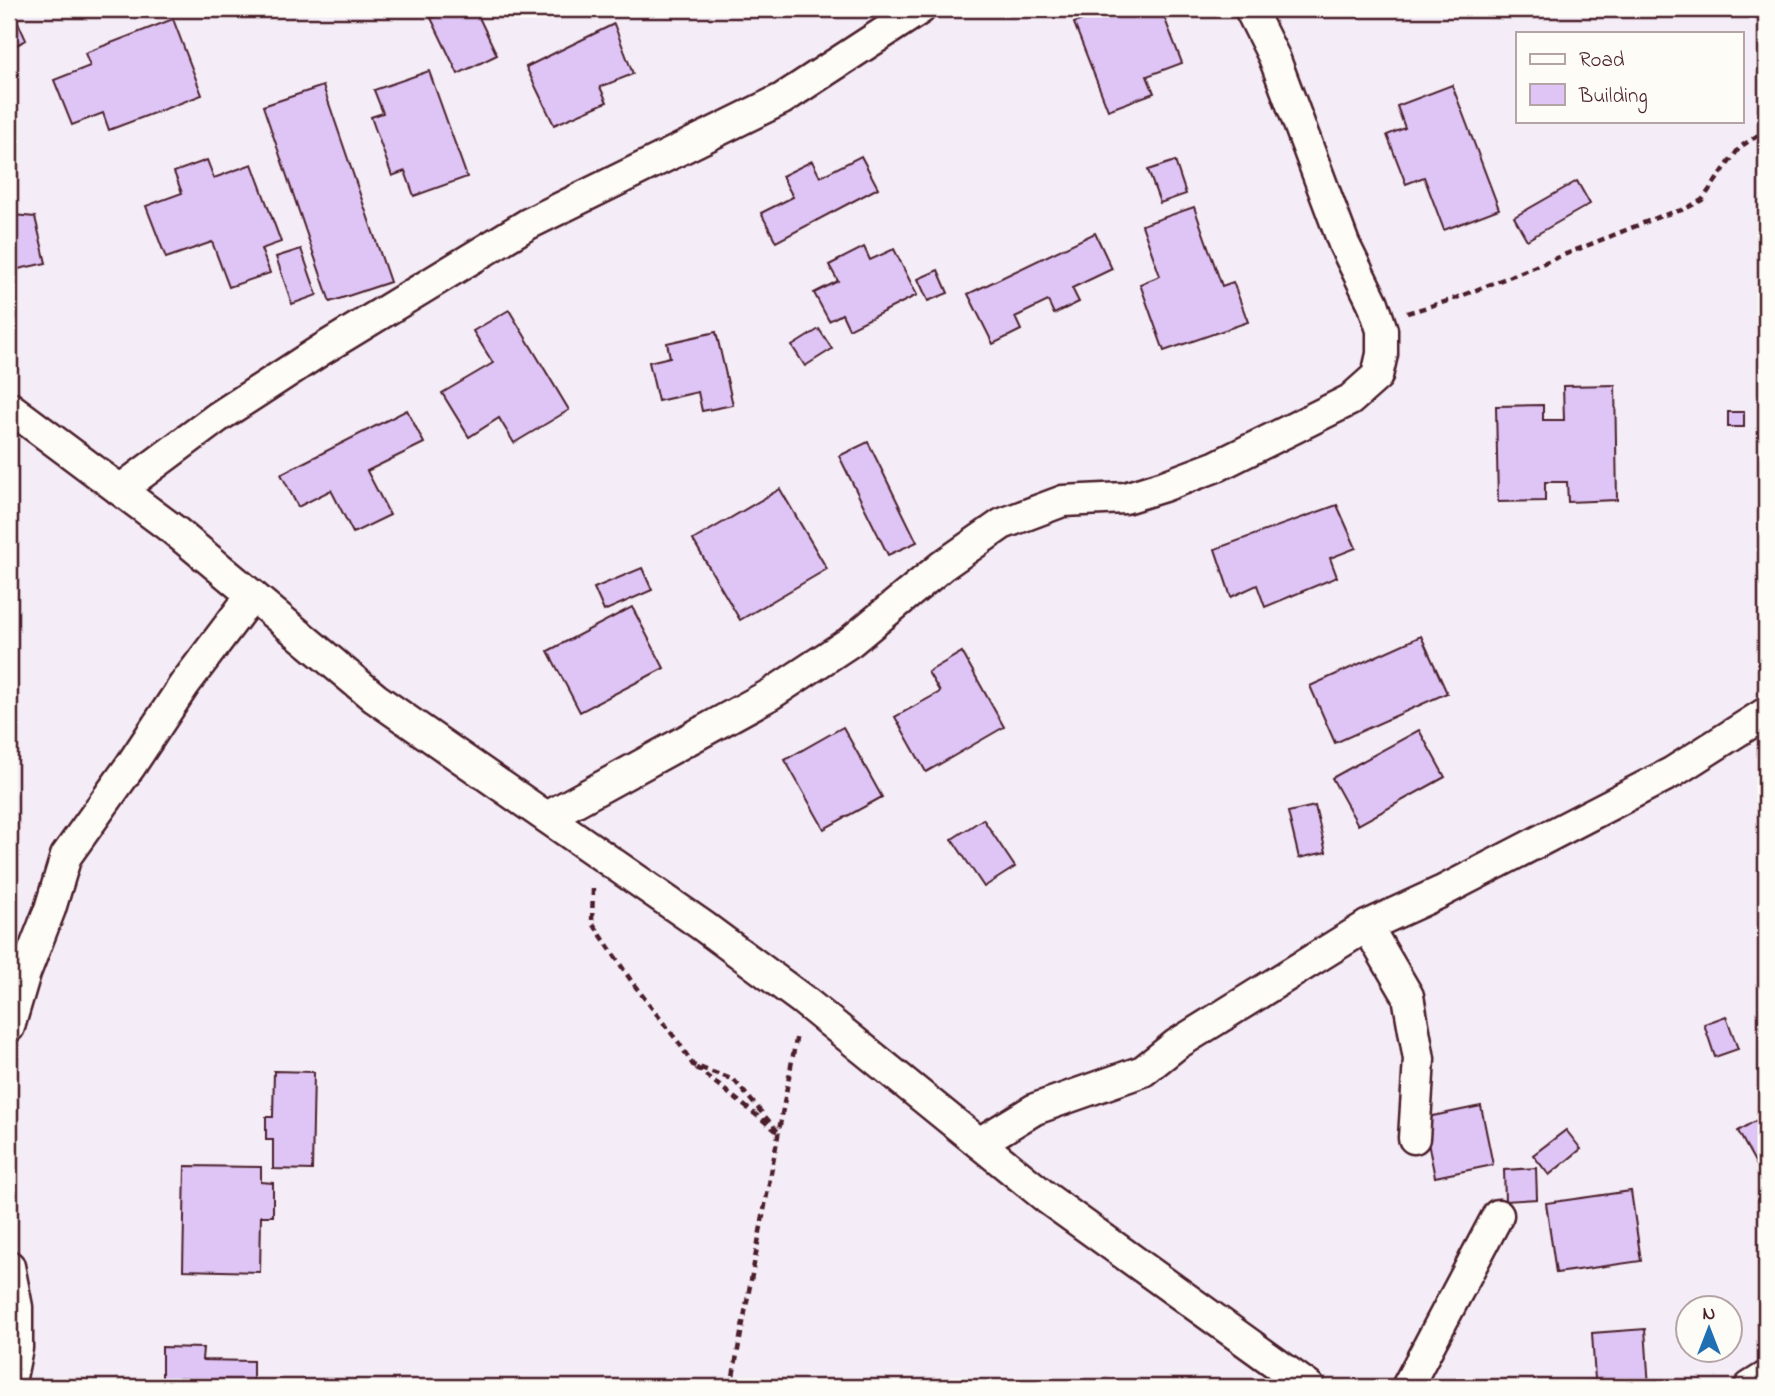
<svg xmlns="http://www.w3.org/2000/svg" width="1775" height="1396" viewBox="0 0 1775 1396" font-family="'Indie Flower',sans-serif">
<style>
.building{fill:#dec5f5;stroke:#4a1f2b;stroke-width:2}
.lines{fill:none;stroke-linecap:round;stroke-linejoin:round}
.minor-casing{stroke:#4a1f2b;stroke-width:35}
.path{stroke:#4a1f2b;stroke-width:4.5;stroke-dasharray:7 5;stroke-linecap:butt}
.minor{stroke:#fdfcf7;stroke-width:30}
</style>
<rect width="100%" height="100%" fill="#f4ecf6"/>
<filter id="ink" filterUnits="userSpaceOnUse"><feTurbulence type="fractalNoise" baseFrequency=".0143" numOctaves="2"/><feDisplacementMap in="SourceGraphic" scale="14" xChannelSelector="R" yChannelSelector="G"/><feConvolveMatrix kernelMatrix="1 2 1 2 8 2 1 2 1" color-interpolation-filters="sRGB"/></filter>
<g filter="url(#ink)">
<g class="building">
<path d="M9,9H12L26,40L9,49Z"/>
<path d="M450,9H475L497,55L458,74L431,18Z"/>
<path d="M1111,9H1161L1182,63L1147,76L1154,93L1108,110L1074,23Z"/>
<path d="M173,19L202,95L109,130L103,113L72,125L54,80L90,66L85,53Z"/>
<path d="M614,24L633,74L600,87L607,102L554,125L526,67Z"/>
<path d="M429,71L467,177L414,196L405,171L392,176L371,117L383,113L374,90Z"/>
<path d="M1452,85L1499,209L1444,230L1424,177L1406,184L1387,135L1405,128L1397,106Z"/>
<path d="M323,86L390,282L330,302L263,106Z"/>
<path d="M861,156L878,188L776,242L761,213L793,197L782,176L812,161L820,177Z"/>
<path d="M207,160L214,178L252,164L281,242L261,249L270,273L229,287L212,242L166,258L146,206L182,193L174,172Z"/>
<path d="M1175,161L1186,194L1160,203L1148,170Z"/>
<path d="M1577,181L1590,204L1527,240L1514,217Z"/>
<path d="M9,195L13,215L35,217L46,263L9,271Z"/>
<path d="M1194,207L1222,286L1233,282L1248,322L1164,351L1140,284L1160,276L1142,225Z"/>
<path d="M1095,233L1112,269L1072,288L1079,302L1054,314L1048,301L1015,317L1021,330L993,344L968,294Z"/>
<path d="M864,247L870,260L894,249L917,295L849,329L842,314L829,321L814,293L838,281L829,265Z"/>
<path d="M301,249L317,295L292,304L276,257Z"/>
<path d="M938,270L948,293L928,301L918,279Z"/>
<path d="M509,310L569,410L514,443L499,418L469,437L442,393L493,363L473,331Z"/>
<path d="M819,329L832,349L805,366L792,346Z"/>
<path d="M716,332L733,405L702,411L698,392L658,401L649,362L670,357L667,343Z"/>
<path d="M1615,385L1617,500L1568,502L1567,482H1545V501L1498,502L1496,406L1543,405V420H1564L1563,386Z"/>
<path d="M407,410L424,443L367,471L390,515L353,533L331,490L298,507L281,474Z"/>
<rect x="1728" y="412" width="16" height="15"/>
<path d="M868,442L917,542L888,555L839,456Z"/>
<path d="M780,489L827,569L740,620L693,540Z"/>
<path d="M1337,505L1356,548L1330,558L1337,577L1265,607L1257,585L1231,597L1215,549Z"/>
<path d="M642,568L652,590L604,611L594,588Z"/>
<path d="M632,607L664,668L580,712L548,651Z"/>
<path d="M1421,636L1447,693L1335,743L1310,686Z"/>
<path d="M962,652L1004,727L926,772L895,717L940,692L928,672Z"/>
<path d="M843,727L882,797L824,829L785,760Z"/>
<path d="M1419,730L1445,777L1358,825L1332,778Z"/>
<path d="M1315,806L1326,852L1299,858L1288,812Z"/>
<path d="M983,819L1015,867L984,887L952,839Z"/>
<path d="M1726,1016L1738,1049L1715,1057L1704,1024Z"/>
<path d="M274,1071L314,1072L312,1170L273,1169V1140H266V1117H273Z"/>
<path d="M1481,1106L1493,1165L1435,1177L1423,1118Z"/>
<path d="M1762,1117L1766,1124V1182L1738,1131Z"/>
<path d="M1566,1130L1581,1149L1549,1175L1533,1155Z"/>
<path d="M185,1166L261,1167V1182L273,1183V1216H261L260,1272L183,1270Z"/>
<path d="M1536,1168L1537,1199L1505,1201L1504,1170Z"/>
<path d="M1631,1191L1641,1261L1556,1273L1546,1203Z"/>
<path d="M1645,1329L1649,1387H1577V1382L1595,1380L1592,1333Z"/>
<path d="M162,1347L203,1348L202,1360L253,1361V1385H272V1387L162,1386Z"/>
</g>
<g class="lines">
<g class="minor-casing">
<g id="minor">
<path d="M9,407L175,531L375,698L703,926L803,1000L1048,1199L1309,1387"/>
<path d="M120,490L218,417L321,350L528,224L782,99L920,9"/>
<path d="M547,817L771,694L850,642L942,566L1002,524L1063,501L1125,498L1164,486L1217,466L1350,400L1377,376L1382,354V330L1373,303L1344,244L1274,57L1250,9"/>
<path d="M1367,926L1408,996L1419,1059L1414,1138"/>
<path d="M9,1027L25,973L50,909L66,856L131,765L184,685L252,595"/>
<path d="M979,1143L1035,1109L1143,1071L1177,1044L1367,926L1441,892L1673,772L1766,713"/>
<path d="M9,1266L17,1307V1348L9,1387"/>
<path d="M1407,1387L1498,1215"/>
<path d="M1750,1387L1766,1377"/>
</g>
</g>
<g class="path">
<path d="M1407,313L1451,300L1661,216L1685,209L1702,200L1740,147L1766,130"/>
<path d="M593,889L592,922L632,982L679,1043L693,1065L734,1080L779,1133L693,1065"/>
<path d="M731,1387L797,1034"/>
</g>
<use href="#minor" class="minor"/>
</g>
</g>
<rect width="1775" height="1396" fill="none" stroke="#fdfcf7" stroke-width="35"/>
<rect x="18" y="18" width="1740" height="1361" fill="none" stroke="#4a1f2b" stroke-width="2.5" filter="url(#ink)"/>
<rect x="1516" y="32" width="228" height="91" fill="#fdfcf7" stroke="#b5a4a5" stroke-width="2"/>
<rect x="1530" y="54" width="35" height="10" fill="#fdfcf7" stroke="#b5a4a5" stroke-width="2"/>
<text x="1579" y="66" font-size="21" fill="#4a1f2b">Road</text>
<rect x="1530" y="84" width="35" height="21" fill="#dec5f5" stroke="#b5a4a5" stroke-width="2"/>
<text x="1579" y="102" font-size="21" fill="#4a1f2b">Building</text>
<g transform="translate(1709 1329)"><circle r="33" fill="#fdfcf7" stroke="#b5a4a5" stroke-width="2"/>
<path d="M0-5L12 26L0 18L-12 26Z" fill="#1f6fb2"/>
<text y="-10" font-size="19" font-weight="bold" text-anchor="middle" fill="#4a1f2b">N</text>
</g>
</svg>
